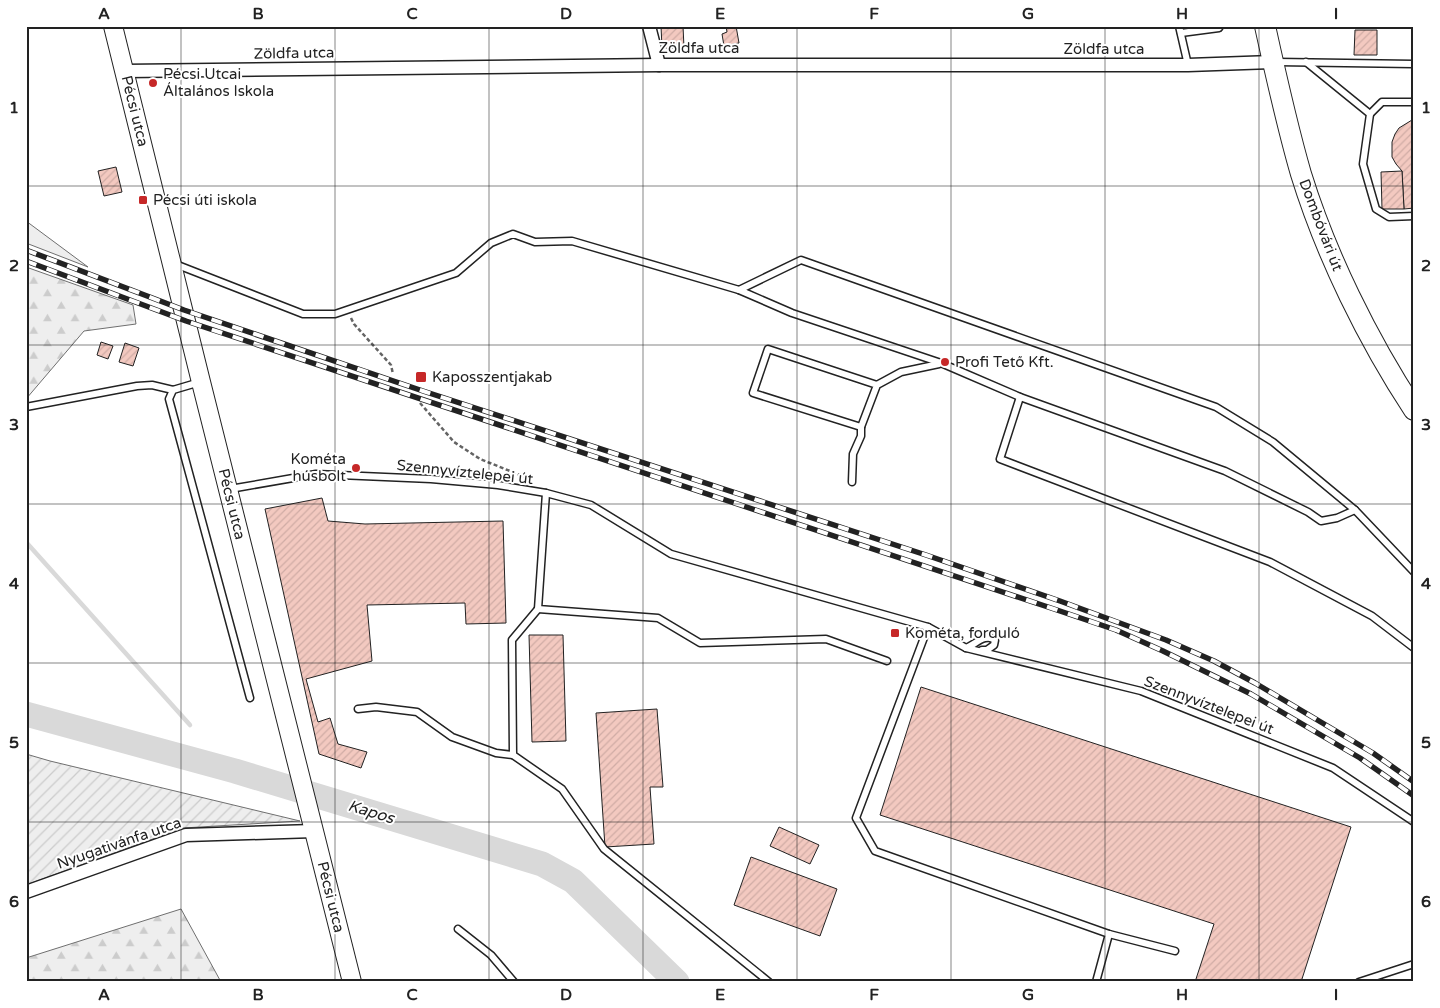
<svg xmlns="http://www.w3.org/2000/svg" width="1440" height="1008" viewBox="0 0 1440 1008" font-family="'Varela Round',sans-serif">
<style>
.grass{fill:#eee;stroke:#6f6f6f}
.forest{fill:url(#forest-firs);stroke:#6f6f6f}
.garden{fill:url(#garden-furrows);stroke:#6f6f6f}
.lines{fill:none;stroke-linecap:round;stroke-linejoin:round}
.stream{stroke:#d9d9d9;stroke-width:4.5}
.river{stroke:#d9d9d9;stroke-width:25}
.building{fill:url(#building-hatch);stroke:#222}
.lane-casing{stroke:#222;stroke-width:9}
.street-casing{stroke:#222;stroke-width:15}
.secondary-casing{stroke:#222;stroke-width:20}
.primary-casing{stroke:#222;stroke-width:22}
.path{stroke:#646464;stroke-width:2.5;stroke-dasharray:4 2.5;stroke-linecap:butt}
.lane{stroke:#fff;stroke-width:6}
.street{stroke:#fff;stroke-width:12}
.secondary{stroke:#fff;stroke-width:18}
.primary{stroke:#fff;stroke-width:20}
.rail-casing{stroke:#222;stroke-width:5.5}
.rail{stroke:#fff;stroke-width:4;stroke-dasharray:11;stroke-linecap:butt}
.grid{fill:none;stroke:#222;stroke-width:1;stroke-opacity:0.55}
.poi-dot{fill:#c62828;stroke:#fff;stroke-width:2}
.labels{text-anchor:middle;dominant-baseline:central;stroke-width:4;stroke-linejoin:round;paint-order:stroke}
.street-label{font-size:15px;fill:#222;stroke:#fff}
.poi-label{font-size:15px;fill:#222;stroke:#fff;text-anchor:start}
.water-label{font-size:16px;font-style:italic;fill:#222;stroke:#fff}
.neatline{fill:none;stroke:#222;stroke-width:2}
.grid-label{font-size:16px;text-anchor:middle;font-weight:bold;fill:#222}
</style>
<defs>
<pattern id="forest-firs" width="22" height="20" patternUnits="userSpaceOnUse" patternTransform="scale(1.25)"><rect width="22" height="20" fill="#eee"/><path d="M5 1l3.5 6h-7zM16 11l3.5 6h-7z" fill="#ccc"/></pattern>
<pattern id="garden-furrows" width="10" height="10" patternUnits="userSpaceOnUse" patternTransform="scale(1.25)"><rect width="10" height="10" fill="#eee"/><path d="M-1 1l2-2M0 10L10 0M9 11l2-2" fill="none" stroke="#ccc"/></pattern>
<pattern id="building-hatch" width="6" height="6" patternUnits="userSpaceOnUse" patternTransform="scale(1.25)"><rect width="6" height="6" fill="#f3c9c0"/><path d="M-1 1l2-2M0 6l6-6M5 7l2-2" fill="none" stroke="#d0aca5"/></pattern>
</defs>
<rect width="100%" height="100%" fill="#fff"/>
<path class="grass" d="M26,221L88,267L26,243Z"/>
<g class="forest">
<path d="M26,267L133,305L136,324L84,331L26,399Z"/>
<path d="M181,909L221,982H26V958Z"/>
</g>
<path class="garden" d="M26,754L50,761L300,821L183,828L26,885Z"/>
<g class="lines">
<path class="stream" d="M26,542L190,725"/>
<path class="river" d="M26,714L235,771L542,864L573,881L677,982"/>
</g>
<g class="building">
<path d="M661,26H683L684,48H662Z"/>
<path d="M726,26H736L739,43L724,46L722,34L727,32Z"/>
<path d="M1355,30H1377V55H1354Z"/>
<path d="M1412,120H1414V208L1404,209L1402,171L1396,164L1392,157V142L1395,134L1399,128Z"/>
<path d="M116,167L122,192L104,196L98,171Z"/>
<path d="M1402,171L1404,209H1382L1381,172Z"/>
<path d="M101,342L113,346L108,359L97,355Z"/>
<path d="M125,343L139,348L133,366L119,362Z"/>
<path d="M322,498L328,521L365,524L503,521L506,623L466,624L465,603L367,605L372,661L306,679L318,722L330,718L338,744L367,752L361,768L319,754L265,509Z"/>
<path d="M529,635H563L566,741L532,742Z"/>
<path d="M921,687L1351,827L1301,982H1195L1214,924L880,815Z"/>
<path d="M657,709L663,787H650L654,844L605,847L596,713Z"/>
<path d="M779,827L819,845L810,864L770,846Z"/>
<path d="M751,857L837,889L820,936L734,905Z"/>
</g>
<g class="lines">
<g class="lane-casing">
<g id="lane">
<path d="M1179,26L1188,65"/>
<path d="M1181,33L1219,28L1220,26"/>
<path d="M1277,62L1414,64"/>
<path d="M1306,62L1370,114L1363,164L1376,209L1389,217L1414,216"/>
<path d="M1370,114L1382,102H1414"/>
<path d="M175,264L303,314H335L456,273L491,243L513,234L535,242L572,241L739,290L801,260L1216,407L1273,442L1355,510L1414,572"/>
<path d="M739,290L792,313L941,363L1020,397L1225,471L1308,512L1321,521L1337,518L1355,510"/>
<path d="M200,382L173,390L169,399L250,698"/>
<path d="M877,385L861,427L753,393L768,349L877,385L901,372L939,364"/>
<path d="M1020,397L1000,459L1270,562L1372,616L1414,648"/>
<path d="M26,407L137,386L152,385L173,390"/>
<path d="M852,482L853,454L861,436V427"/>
<path d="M230,489L316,474L431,479L498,485L546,493L591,505L671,554L928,627L966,648L1141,691L1333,768L1414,822"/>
<path d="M546,493L538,609L658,618L700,643L826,639L887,661"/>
<path d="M538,609L512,640L513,755L562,789L604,849L769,982"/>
<path d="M928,627L856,818L875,851L1109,934L1175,951"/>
<path d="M966,648C976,644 985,633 995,640L994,645L987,650H982"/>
<path d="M358,709L376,707L417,712L452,737L496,753L513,755"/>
<path d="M458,929L491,955L514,982"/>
<path d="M1096,982L1109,934"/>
<path d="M1359,982L1414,964"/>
</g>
</g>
<g class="street-casing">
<g id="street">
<path d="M649,26L659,65"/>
<path d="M125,71L659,65H1188L1273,62"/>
<path d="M26,892L186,835L314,831"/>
</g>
</g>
<g class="secondary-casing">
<path id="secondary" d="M113,26L201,382L352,982"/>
</g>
<g class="primary-casing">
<path id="primary" d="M1265,26C1276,76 1287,126 1301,174C1326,255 1368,340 1414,410"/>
</g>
<g class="path">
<path d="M351,318L354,324L391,365L393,374"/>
<path d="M420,403L454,442L480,459L525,477L529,480"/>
</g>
<use href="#lane" class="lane"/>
<use href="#street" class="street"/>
<use href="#secondary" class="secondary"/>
<use href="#primary" class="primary"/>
<g class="rail-casing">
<g id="rail">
<path d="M26,250L184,310L423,391L926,555L1060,601L1166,640L1214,661L1255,683L1373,753L1414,782"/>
<path d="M26,261L186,321L1054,609L1116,630L1163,651L1251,694L1360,758L1414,796"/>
</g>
</g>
<use href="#rail" class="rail"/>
</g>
<path class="grid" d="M181,26V982M335,26V982M489,26V982M643,26V982M797,26V982M951,26V982M1105,26V982M1259,26V982M26,186H1414M26,345H1414M26,504H1414M26,663H1414M26,822H1414"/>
<g class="poi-dot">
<circle cx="153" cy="83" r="5"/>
<rect x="138" y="195" width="10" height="10" rx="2.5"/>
<circle cx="945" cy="362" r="5"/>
<rect x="415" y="371" width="12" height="12" rx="2.5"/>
<circle cx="356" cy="468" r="5"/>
<rect x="890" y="628" width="10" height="10" rx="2.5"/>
</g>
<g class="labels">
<g class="street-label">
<text x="699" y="48">Zöldfa utca</text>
<text x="1104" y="49">Zöldfa utca</text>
<text transform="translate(294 53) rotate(-1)">Zöldfa utca</text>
<text transform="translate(135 111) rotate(76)">Pécsi utca</text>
<text transform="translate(1321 225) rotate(69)">Dombóvári út</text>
<text transform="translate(465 472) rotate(6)">Szennyvíztelepei út</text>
<text transform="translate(232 504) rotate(76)">Pécsi utca</text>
<text transform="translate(1209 705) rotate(21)">Szennyvíztelepei út</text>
<text transform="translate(119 843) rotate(-19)">Nyugativánfa utca</text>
<text transform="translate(331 897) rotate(76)">Pécsi utca</text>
</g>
<g class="poi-label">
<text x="163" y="74">Pécsi Utcai<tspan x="163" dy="17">Általános Iskola</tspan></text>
<text x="153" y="200">Pécsi úti iskola</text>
<text x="955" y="362">Profi Tető Kft.</text>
<text x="432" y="377">Kaposszentjakab</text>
<text x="346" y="459" text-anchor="end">Kométa<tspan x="346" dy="17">húsbolt</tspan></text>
<text x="905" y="633">Kométa, forduló</text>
</g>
<g class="water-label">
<text transform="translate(371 812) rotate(17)">Kapos</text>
</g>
</g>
<rect width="1440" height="1008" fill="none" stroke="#ffffff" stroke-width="55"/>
<rect x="28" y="28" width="1384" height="952" class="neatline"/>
<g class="grid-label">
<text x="104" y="19">A</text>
<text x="258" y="19">B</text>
<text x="412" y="19">C</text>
<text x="566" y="19">D</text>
<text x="720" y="19">E</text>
<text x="874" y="19">F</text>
<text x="1028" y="19">G</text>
<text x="1182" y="19">H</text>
<text x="1336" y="19">I</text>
<text x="14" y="113">1</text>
<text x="1426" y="113">1</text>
<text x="14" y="271">2</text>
<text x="1426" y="271">2</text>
<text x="14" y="430">3</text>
<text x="1426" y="430">3</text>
<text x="14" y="589">4</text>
<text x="1426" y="589">4</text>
<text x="14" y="748">5</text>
<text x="1426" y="748">5</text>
<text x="14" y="907">6</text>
<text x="1426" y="907">6</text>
<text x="104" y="1000">A</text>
<text x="258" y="1000">B</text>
<text x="412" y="1000">C</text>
<text x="566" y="1000">D</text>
<text x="720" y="1000">E</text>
<text x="874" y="1000">F</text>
<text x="1028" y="1000">G</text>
<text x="1182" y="1000">H</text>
<text x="1336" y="1000">I</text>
</g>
</svg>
